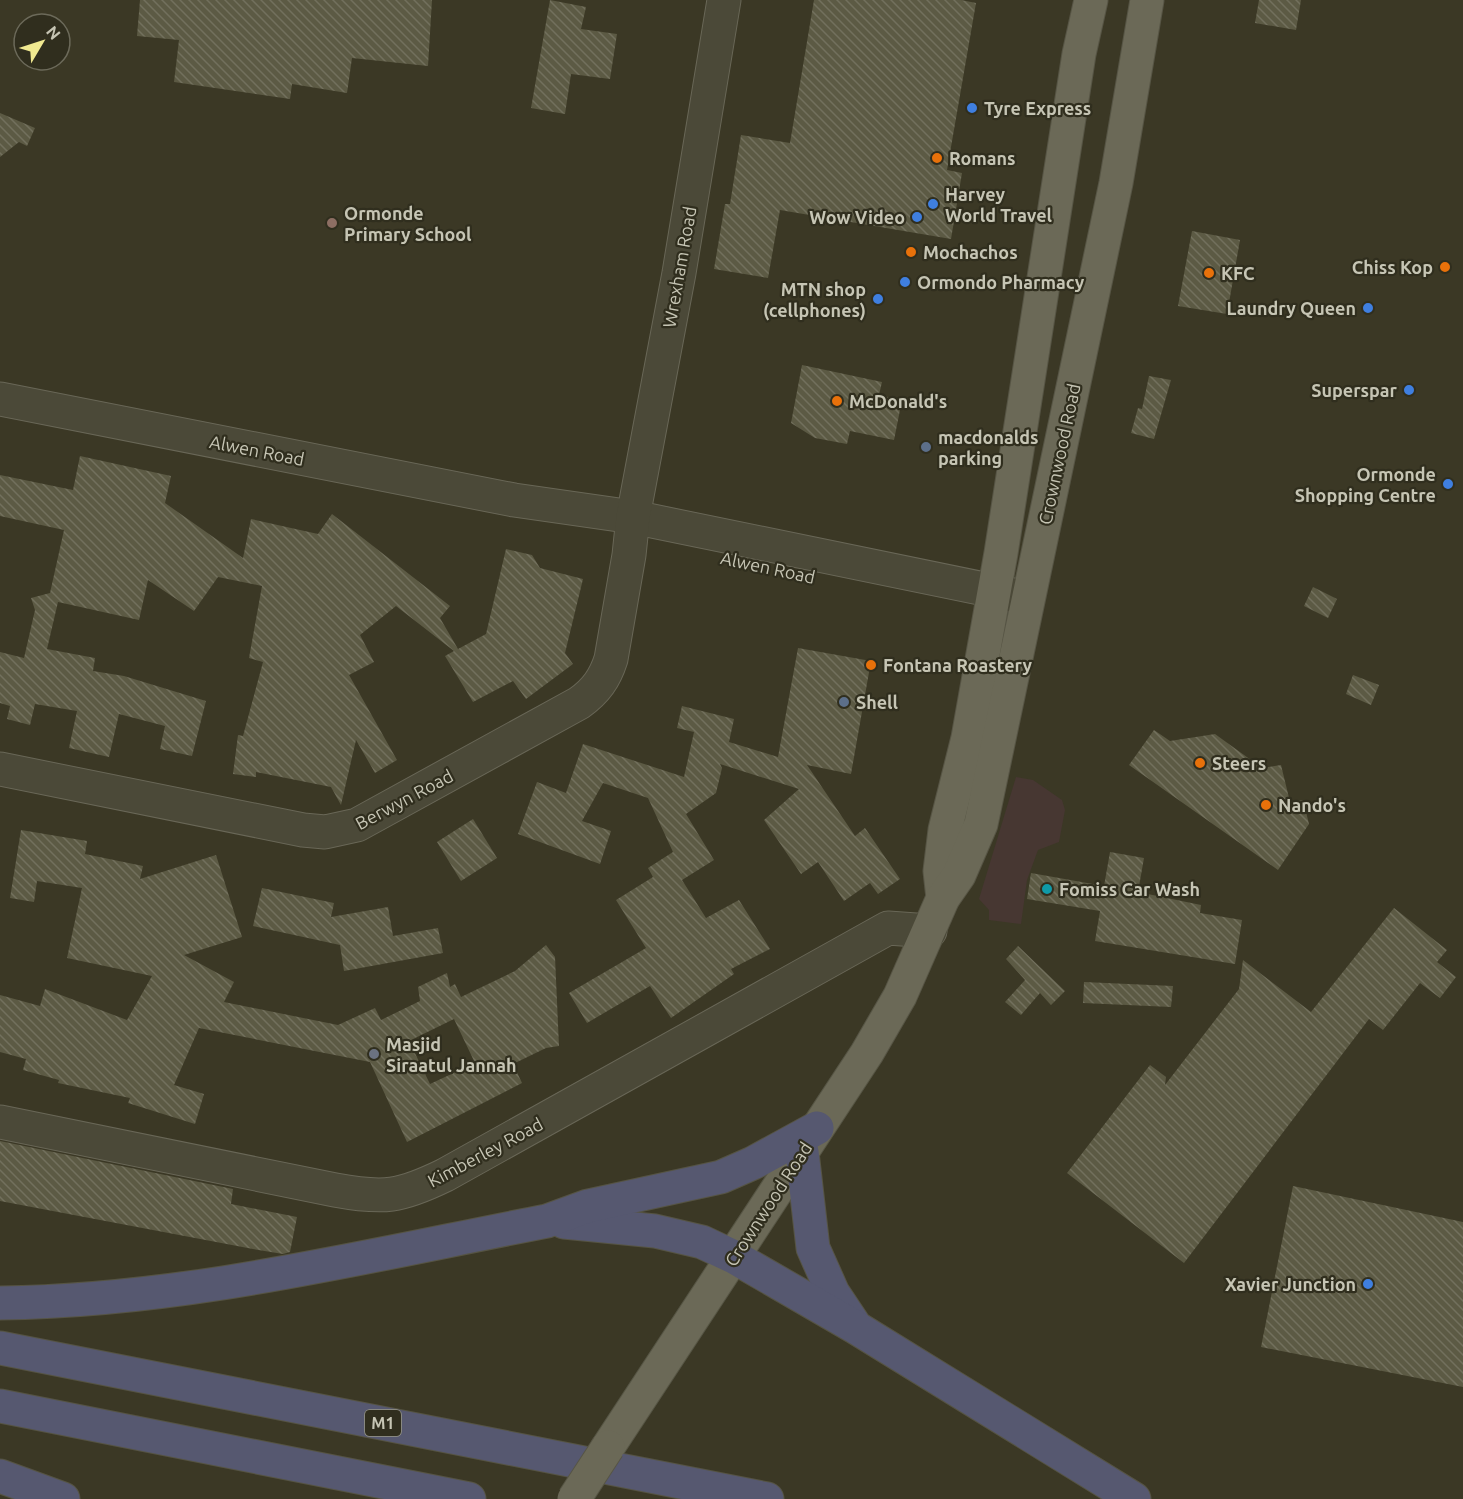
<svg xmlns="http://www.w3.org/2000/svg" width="1463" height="1499" viewBox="0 0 1463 1499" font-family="Ubuntu,sans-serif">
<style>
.green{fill:#473732}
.building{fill:url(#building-back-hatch);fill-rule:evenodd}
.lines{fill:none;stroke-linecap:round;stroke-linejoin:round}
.minor-casing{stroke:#696757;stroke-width:35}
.major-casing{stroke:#575545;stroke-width:35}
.highway-casing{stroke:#565444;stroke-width:35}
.minor{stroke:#4b4938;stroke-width:33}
.major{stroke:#6b6957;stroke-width:33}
.highway{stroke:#565870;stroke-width:33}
.major-bridge-casing{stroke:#575545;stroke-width:35;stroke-linecap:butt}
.major-bridge{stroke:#6b6957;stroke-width:33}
.shop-dot{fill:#3f7fe0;stroke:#302e1e;stroke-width:2}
.food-dot{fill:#e8710a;stroke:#302e1e;stroke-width:2}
.education-dot{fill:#8d6e63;stroke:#302e1e;stroke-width:2}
.service-dot{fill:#5c6f8a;stroke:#302e1e;stroke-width:2}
.culture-dot{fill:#0f9aa8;stroke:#302e1e;stroke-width:2}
.worship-dot{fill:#6b7280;stroke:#302e1e;stroke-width:2}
.labels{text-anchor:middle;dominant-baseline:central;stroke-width:4.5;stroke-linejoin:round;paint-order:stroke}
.shield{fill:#302e1e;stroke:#999887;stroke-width:1.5}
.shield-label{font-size:16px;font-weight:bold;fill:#c6c5b4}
.poi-label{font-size:18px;font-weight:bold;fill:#c6c5b4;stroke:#302e1e;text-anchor:start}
.street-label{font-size:18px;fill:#c6c5b4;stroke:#302e1e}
</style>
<defs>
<pattern id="building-back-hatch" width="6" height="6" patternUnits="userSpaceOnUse" patternTransform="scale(1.5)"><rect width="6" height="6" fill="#5c5a44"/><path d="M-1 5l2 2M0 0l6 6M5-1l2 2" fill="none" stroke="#72705d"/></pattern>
</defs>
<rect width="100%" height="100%" fill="#3b3825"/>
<path class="green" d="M1016,777L1033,780L1062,800L1065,810L1059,842L1038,850L1027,880L1021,924L989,920V910L979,899Z"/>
<g class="building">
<path d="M140,0H432L428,66L352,58L347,93L292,84L290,99L174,82L179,40L137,36Z"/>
<path d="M550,0L586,7L581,29L617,34L610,79L571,74L565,114L531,108Z"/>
<path d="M814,0H961L976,3L947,170L962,173L951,239L780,210L768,278L714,269L725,204H730L741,135L790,143Z"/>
<path d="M1259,0H1301L1296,30L1255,23Z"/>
<path d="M0,113L35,128L27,146L19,142L0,157Z"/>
<path d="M1192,231L1240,240L1227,314L1178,306Z"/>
<path d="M802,365L882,382L879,395L902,400L894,440L850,431L847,444L815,438L791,423Z"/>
<path d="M1149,376L1171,380L1154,439L1131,433L1138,408L1142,409Z"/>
<path d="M80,456L171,476L165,503L243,558L251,519L318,534L332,514L450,606L440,618L458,649L486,634L506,549L532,555L540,568L583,579L565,653L573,664L526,699L513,681L473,702L445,656L454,651L396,606L360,635L374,662L349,675L397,760L375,773L356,740L341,805L331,787L256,772V777L233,774L238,735L243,736L263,662L249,658L262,586L218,577L194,611L148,580L139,620L58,602L47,649L95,658L93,671L124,676L206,701L192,756L160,749L165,726L119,714L109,757L69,748L77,711L35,704L30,725L7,719L10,706L0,703V652L24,658L35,610L31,598L50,593L64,530L0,516V475L73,490Z"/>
<path d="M1313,587L1337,599L1328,618L1304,606Z"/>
<path d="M798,648L871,661L851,774L807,765L855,836L865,828L900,879L878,894L870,883L844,901L818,862L801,874L764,820L799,789L720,764L722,768L716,793L686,814L714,860L682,880L706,918L739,900L770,949L731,969L734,974L671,1018L650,986L587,1023L569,993L646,948L616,900L653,877L648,868L673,852L648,798L603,783L582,821L611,831L600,864L518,834L537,782L566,793L583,744L684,777L694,732L677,728L682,706L734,719L729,742L778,757Z"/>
<path d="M1353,675L1379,685L1371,705L1346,694Z"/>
<path d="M1154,730L1170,741L1215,734L1262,768L1281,765L1290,802L1303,800L1309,824L1278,870L1129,765Z"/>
<path d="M473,819L497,858L461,881L437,842Z"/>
<path d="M21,830L87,841L85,854L143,866L140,879L216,855L242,937L184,955L234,982L224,1002L338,1025L375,1008L381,1020L420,1001L418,987L447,973L450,987L455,984L461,997L515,971L546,945L555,957L559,1046L546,1048L513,1064L522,1083L407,1142L370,1062L199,1028L174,1085L204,1094L195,1124L128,1103L130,1098L58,1083L59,1080L23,1070L26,1059L0,1052V995L40,1006L45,989L127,1020L152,976L67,958L82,888L37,881L34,902L10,898ZM454,1019L475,1063L430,1084L409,1041Z"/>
<path d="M1110,852L1144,858L1138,892L1201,905L1200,913L1242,920L1235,964L1095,941L1100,911L1027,899L1031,873L1104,886Z"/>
<path d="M262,888L334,903L331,917L388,907L393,936L438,928L443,953L344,971L340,945L253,926Z"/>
<path d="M1394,908L1447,950L1437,962L1456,977L1440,998L1420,983L1383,1030L1369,1019L1184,1263L1067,1173L1150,1065L1166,1077L1165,1085L1239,989L1243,960L1311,1012Z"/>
<path d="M1018,946L1065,991L1051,1005L1040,993L1021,1015L1005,1002L1025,980L1006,959Z"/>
<path d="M1084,982L1173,986L1171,1007L1083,1003Z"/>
<path d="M0,1141L233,1189L231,1204L297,1217L290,1252L283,1254L253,1249L0,1201Z"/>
<path d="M1293,1186L1463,1222V1387L1261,1347Z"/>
</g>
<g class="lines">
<g class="minor-casing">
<g id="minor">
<path d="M0,399L514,500L633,517L1023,597"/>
<path d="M0,769L303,830L325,832L357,825L579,703C596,691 605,678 611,659L629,555L633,517L679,273L724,0"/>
<path d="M0,1122L335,1190C384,1199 400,1197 445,1175L888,928L930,931"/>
</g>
</g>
<g class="major-casing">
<g id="major">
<path d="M943,898L940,871L945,830L968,738L1001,553L1079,54L1091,0"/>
<path d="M608,1447L867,1053L900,996L943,898L959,875L981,824L1116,183L1147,0"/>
</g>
</g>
<g class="highway-casing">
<g id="highway">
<path d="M802,1152L813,1248L833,1293L853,1323"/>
<path d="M564,1222L655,1231L702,1242L734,1257L855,1327L1134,1499"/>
<path d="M0,1303C184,1301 366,1256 547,1221L588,1206L721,1177L753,1163L817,1128"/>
<path d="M0,1348L767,1499"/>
<path d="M0,1406L469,1499"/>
<path d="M0,1476L63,1499"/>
</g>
</g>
<use href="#minor" class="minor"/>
<use href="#major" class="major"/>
<use href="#highway" class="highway"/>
<g class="major-bridge-casing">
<path id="major-bridge" d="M574,1499L608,1447"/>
</g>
<use href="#major-bridge" class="major-bridge"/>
</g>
<g class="shop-dot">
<circle cx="972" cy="108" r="6"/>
<circle cx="933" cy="204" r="6"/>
<circle cx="917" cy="217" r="6"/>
<circle cx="905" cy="282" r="6"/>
<circle cx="878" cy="299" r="6"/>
<circle cx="1368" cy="308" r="6"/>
<circle cx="1409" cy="390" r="6"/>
<circle cx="1448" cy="484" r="6"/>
<circle cx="1368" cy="1284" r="6"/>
</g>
<g class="food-dot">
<circle cx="937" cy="158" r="6"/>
<circle cx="911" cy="252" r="6"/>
<circle cx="1445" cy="267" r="6"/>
<circle cx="1209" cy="273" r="6"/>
<circle cx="837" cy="401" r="6"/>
<circle cx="871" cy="665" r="6"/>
<circle cx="1200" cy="763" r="6"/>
<circle cx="1266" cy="805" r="6"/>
</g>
<circle class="education-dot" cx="332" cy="223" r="6"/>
<g class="service-dot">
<circle cx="926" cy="447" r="6"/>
<circle cx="844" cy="702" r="6"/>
</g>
<circle class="culture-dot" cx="1047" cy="889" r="6"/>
<circle class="worship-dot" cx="374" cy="1054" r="6"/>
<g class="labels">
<rect class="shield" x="365" y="1410" width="36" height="26" rx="4.5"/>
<g class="shield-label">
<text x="383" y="1423">M1</text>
</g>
<g class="poi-label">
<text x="984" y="108">Tyre Express</text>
<text x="949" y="158">Romans</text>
<text x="945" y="194">Harvey<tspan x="945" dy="21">World Travel</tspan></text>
<text x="344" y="213">Ormonde<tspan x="344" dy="21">Primary School</tspan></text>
<text x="905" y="217" text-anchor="end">Wow Video</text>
<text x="923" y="252">Mochachos</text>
<text x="1433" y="267" text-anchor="end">Chiss Kop</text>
<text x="1221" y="273">KFC</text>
<text x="917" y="282">Ormondo Pharmacy</text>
<text x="866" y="289" text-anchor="end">MTN shop<tspan x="866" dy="21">(cellphones)</tspan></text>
<text x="1356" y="308" text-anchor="end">Laundry Queen</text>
<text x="1397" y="390" text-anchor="end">Superspar</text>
<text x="849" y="401">McDonald's</text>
<text x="938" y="437">macdonalds<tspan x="938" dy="21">parking</tspan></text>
<text x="1436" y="474" text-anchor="end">Ormonde<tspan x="1436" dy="21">Shopping Centre</tspan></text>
<text x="883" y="665">Fontana Roastery</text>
<text x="856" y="702">Shell</text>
<text x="1212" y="763">Steers</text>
<text x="1278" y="805">Nando's</text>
<text x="1059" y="889">Fomiss Car Wash</text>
<text x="386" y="1044">Masjid<tspan x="386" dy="21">Siraatul Jannah</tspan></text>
<text x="1356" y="1284" text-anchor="end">Xavier Junction</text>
</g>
<g class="street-label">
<text transform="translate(679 267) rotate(-80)">Wrexham Road</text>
<text transform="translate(257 450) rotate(11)">Alwen Road</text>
<text transform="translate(1059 454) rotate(-78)">Crownwood Road</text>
<text transform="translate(768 567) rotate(12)">Alwen Road</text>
<text transform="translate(404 799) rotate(-28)">Berwyn Road</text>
<text transform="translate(485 1152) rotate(-28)">Kimberley Road</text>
<text transform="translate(768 1204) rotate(-57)">Crownwood Road</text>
</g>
</g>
<g transform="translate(42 42) rotate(51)"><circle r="28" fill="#302e1e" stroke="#6c6a5a" stroke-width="1.5"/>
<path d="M0-4.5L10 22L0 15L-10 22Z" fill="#f0e990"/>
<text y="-9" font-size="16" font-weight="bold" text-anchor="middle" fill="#c6c5b4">N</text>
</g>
</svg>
